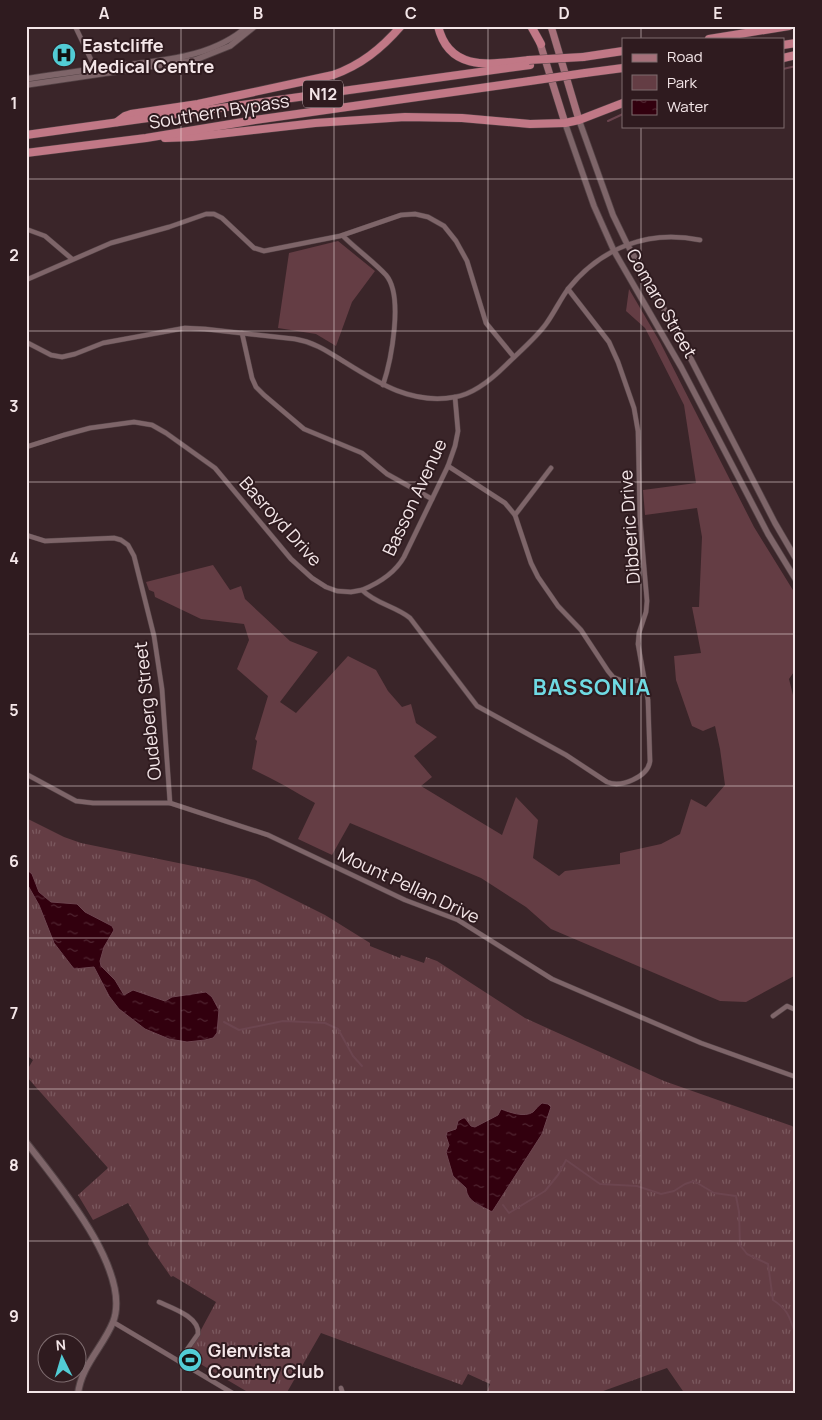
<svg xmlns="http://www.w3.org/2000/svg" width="822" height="1420" viewBox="0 0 822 1420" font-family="Manrope,sans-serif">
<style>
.grass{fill:url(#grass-tufts)}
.green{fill:#643d44}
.water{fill:url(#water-ripples);stroke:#6c454f}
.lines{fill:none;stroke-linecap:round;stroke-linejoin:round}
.stream{stroke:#6c454f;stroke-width:2}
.minor-casing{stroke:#534245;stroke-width:5.5}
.tertiary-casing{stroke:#534245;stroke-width:7}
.secondary-casing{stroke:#534245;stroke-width:8}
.primary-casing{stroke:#534245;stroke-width:8}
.motorway-casing{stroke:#534245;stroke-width:9}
.minor{stroke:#7e6569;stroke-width:4.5}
.tertiary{stroke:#7e6569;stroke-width:5.5}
.secondary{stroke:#7e6569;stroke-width:6}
.primary{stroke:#a6707a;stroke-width:7}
.motorway{stroke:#c17886;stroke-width:8}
.motorway-bridge-casing{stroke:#534245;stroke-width:9;stroke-linecap:butt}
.motorway-bridge{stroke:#c17886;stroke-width:8}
.grid{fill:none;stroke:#f4e6e8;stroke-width:1;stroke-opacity:0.55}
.labels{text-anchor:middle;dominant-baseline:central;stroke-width:4;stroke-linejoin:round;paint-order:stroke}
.shield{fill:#2f1b1f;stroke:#b9a9ac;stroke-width:1}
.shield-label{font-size:16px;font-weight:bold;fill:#f4e6e8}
.poi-label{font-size:18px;font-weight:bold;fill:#f4e6e8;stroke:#2f1b1f;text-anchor:start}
.street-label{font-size:18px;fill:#f4e6e8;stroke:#2f1b1f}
.district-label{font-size:22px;font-weight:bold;letter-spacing:1px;fill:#6fdae3;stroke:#2f1b1f}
.neatline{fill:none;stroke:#f4e6e8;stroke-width:2}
.grid-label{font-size:16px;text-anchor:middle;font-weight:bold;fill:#f4e6e8}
</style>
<defs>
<pattern id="grass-tufts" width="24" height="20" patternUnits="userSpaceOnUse" patternTransform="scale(1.25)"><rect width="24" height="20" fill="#643d44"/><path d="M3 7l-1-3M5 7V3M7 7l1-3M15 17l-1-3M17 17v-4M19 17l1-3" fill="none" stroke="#7b595f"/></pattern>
<pattern id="water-ripples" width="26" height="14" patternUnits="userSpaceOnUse" patternTransform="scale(1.25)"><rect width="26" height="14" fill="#32000e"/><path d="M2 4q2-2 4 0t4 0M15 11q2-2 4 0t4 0" fill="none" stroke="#502531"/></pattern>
</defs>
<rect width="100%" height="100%" fill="#3a2529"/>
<path class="grass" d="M26,818L64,837L81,843L227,873L255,880L325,915L370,943V946L400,958L401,955L424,963L426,957L437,961L525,1018L664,1081L792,1126L796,1129V1394H685L667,1368L595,1394H486L490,1384L468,1374L462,1385L321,1333L286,1394H251L187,1356L216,1302L173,1276L171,1277L148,1244L149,1239L128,1203L93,1220L78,1195L108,1168L26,1076V1072L33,1060L26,1055Z"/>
<g class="green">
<path d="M338,241L375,271L352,302L336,346L316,334L278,328L289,253Z"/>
<path d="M629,289L660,342L754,527L796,595V669L789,679L796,707V975L746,1002L720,1001L551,929L526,907L481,878L350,823L332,855L298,839L315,803C294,791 274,779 252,769L257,741L255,739L268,696L237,669L249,640L244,624L201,619L155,597L154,592L149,590L146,582L213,565L230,590L241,586L245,599L290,641L318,652L280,702L296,713L348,656L376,670L388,691L402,707L411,704L416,723L437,737L414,756L432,777L421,786L502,835L516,797L538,820L533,858L559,876L565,871L620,864V853L661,844L680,834L691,799L706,807L725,785L720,749L715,726L703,731L692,726L676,680L674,656L701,653L692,607H699L702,537L697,508L645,515L643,490L696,483L684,405L645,328L626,311Z"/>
</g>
<g class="water">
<path d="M26,869L32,874L39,892L51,902L77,904L85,912L112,926L114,930L104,947L100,961L101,966L115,980L124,995L133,990L165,1001L172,997L206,992L212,997L219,1010L217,1033L213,1038L205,1040L187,1042L169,1039L145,1029L119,1009L109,996L94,967L74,969L54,943L39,905L26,882Z"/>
<path d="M542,1103L548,1104L551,1107L542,1134L492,1212C481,1205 467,1203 466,1188L453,1176L446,1152L449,1145L446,1136L447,1132L456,1129L458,1121L463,1118H465L471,1126L475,1127L498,1115L501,1109C509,1112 524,1118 533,1112C536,1109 538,1106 542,1103Z"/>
</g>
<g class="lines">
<g class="stream">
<path d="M783,69L796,66"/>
<path d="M608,121L623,114"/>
<path d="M224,1022L239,1030L283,1021L325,1023L338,1029L353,1056L362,1066"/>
<path d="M503,1205L509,1213L545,1191L558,1175L566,1160L600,1184L637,1186L661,1194L674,1191L685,1184L694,1181L714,1193L736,1196L739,1212L740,1245L747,1254L768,1264L773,1300C790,1311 789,1318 796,1335"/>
</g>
<g class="minor-casing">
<g id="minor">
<path d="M75,26L96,70"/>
<path d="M26,229L45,236L72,259"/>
<path d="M343,236C356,249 373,261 386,275C404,296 391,361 383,385"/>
<path d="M26,280L111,243L169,227L206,214H214L222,218L254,248L264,251L340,236L401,215L415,214L428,217L444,226L456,241L467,261L486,323L514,357"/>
<path d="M242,333L252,378L256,387L264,395L304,429L362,453L387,474L432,499"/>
<path d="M26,342L51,355L62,357L75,354L103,343L185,328L205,329L295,339C314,342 327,351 343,361C378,383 412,405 455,397C474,394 493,378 506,365C519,352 535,339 546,324C554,313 560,300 568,289C601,248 648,229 700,240"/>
<path d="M26,447L64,435L90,428L134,422L152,425L166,433L215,468L291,559L312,578L326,587L337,591L351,592L362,590C376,604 395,606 410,618L477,706L566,755L607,782C621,788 648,777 650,761L648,700L638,644L639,633L646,612L647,601L640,519L638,431L634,408L618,362L609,342L568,289"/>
<path d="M448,466L505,503L515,515L531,563L538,577L558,606L581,630L608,671L613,677L620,680L644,681"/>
<path d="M515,515L551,468"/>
<path d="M26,535L45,541L114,538L121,540L128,545L134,556L154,636L162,689L170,803"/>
<path d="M362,590C379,583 395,573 404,557L448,466L455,446L458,431L455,397"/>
<path d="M26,774L76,801L93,803H170L268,835L405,900L458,920L552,979L701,1043L796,1077"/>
<path d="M773,1016L787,1006L796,1010"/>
<path d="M159,1302C172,1308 200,1317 198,1334L179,1361"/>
<path d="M113,1322L234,1394"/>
<path d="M341,1388L343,1394"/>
</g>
</g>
<g class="tertiary-casing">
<g id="tertiary">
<path d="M26,79C57,74 87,70 118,66C163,60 212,58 248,26"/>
<path d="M26,85L195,60L230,46L255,26"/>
<path d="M579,120L613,215L627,244L676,330L775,523L796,559"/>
<path d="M565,123L594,206L614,251L681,367L768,534L796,580"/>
</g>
</g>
<g class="secondary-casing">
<path id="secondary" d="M26,1142C56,1181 133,1271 113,1322C103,1347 81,1366 78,1394"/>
</g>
<g class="primary-casing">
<g id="primary">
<path d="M551,26L579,120"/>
<path d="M539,40L565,123"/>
</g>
</g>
<g class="motorway-casing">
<g id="motorway">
<path d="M438,26C449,73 492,64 529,60"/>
<path d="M531,26L541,44"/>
<path d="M709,39L789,26"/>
<path d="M783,45L796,43"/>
<path d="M583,57L623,51"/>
<path d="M783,58L796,55"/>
<path d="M585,73L623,68"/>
<path d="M117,122L125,116L131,114L198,104L333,75C361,65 381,49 401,26"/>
<path d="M26,135L530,65"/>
<path d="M165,138L192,137L315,123L405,117L462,118L530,124L565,123L579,120L623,103"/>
<path d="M26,153L146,138L255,120L530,81"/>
</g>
</g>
<use href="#minor" class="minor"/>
<use href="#tertiary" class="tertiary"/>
<use href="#secondary" class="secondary"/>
<use href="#primary" class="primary"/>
<use href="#motorway" class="motorway"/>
<g class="motorway-bridge-casing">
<g id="motorway-bridge">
<path d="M529,60L583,57"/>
<path d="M530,81L585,73"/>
</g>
</g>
<use href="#motorway-bridge" class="motorway-bridge"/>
</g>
<path class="grid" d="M181,26V1394M334,26V1394M488,26V1394M641,26V39M641,126V1394M26,179H796M26,331H796M26,482H796M26,634H796M26,786H796M26,938H796M26,1089H796M26,1241H796"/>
<defs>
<g id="hospital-disc" transform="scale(1.25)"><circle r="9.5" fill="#52ccd5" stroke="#2f1b1f"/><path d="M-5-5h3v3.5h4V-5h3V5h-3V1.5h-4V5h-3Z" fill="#111"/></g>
<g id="stadium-disc" transform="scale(1.25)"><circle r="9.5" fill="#52ccd5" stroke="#2f1b1f"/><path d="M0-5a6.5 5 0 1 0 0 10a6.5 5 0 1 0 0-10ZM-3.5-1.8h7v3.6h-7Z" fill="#111"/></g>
</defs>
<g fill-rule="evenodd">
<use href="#hospital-disc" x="64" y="55"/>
<use href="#stadium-disc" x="190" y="1360"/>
</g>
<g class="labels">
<rect class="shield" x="303" y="80.5" width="40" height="27" rx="4"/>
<g class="shield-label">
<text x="323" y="94">N12</text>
</g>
<g class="poi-label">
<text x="82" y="45">Eastcliffe<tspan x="82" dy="21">Medical Centre</tspan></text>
<text x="208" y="1350">Glenvista<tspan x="208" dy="21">Country Club</tspan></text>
</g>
<g class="street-label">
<text transform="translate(219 111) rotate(-9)">Southern Bypass</text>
<text transform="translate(662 303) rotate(60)">Comaro Street</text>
<text transform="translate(414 497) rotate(-65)">Basson Avenue</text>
<text transform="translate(281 521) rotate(48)">Basroyd Drive</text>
<text transform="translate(629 527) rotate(-94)">Dibberic Drive</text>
<text transform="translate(147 711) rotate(-96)">Oudeberg Street</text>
<text transform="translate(409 885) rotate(25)">Mount Pellan Drive</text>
</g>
<g class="district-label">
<text x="592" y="687">BASSONIA</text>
</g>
</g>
<rect width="822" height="1420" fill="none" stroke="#2f1b1f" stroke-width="55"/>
<rect x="622" y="38" width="162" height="90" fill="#2f1b1f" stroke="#7e6c6f"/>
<rect x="632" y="54" width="25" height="8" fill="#a6707a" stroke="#7e6c6f"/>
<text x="667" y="62" font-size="15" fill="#f4e6e8">Road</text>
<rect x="632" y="75" width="25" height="15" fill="#643d44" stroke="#7e6c6f"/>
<text x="667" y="88" font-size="15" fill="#f4e6e8">Park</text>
<rect x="632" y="100" width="25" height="15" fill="url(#water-ripples)" stroke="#7e6c6f"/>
<text x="667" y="112" font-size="15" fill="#f4e6e8">Water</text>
<g transform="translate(62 1358) rotate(355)"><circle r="24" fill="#2f1b1f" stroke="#7e6c6f"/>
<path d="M0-4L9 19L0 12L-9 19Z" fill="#52ccd5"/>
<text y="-8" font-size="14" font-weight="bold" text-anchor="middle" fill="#f4e6e8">N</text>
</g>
<rect x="28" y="28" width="766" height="1364" class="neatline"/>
<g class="grid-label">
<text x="104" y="19">A</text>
<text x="258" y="19">B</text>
<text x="411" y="19">C</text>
<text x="564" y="19">D</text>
<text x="718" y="19">E</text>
<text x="14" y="109">1</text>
<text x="14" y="261">2</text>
<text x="14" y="412">3</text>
<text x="14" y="564">4</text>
<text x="14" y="716">5</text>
<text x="14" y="867">6</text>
<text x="14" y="1019">7</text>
<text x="14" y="1171">8</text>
<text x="14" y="1322">9</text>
</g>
</svg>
